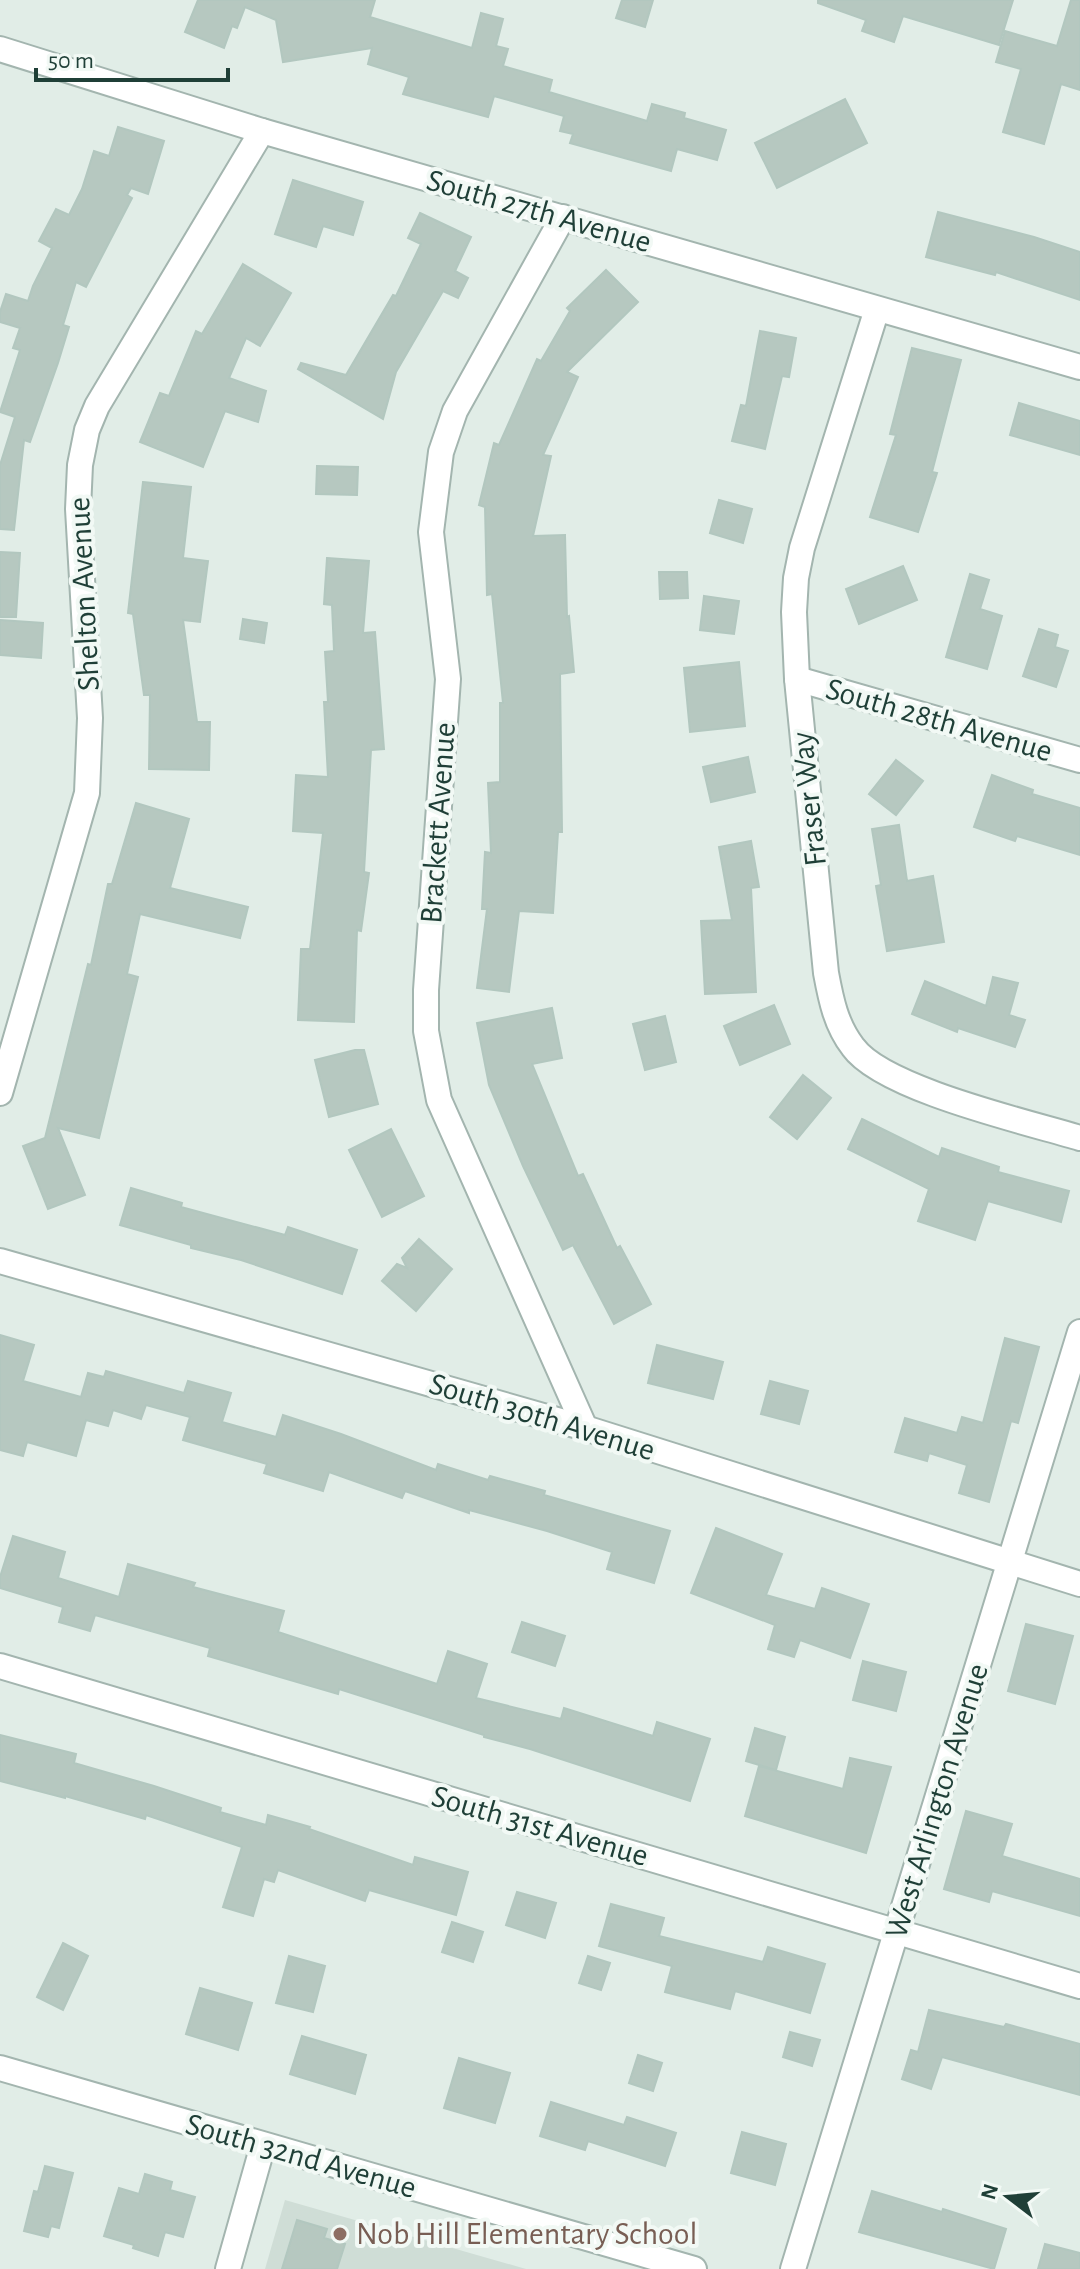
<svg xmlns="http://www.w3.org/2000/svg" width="1080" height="2269" viewBox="0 0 1080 2269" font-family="'Alegreya Sans',sans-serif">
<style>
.built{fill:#cfddd6}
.building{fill:#b6c8c0;stroke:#b2c7bf;stroke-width:2}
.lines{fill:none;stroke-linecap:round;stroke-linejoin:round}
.minor-casing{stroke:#a3b5af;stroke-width:28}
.minor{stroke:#fff;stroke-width:24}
.education-dot{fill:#8d6e63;stroke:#f2f9f5;stroke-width:3}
.labels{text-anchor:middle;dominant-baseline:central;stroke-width:8;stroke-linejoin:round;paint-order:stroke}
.street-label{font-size:32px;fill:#1f3f37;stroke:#f2f9f5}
.education-label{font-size:32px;fill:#785e54;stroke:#f2f9f5;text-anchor:start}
</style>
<rect width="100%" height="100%" fill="#e1ede7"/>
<path class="built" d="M285,2200L526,2269H265Z"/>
<g class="building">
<path d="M198,0H375L370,17L472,48L481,13L503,19L496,46L508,49L503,66L552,80L549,92L647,121L652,104L685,113L684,118L726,130L717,160L677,149L671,171L570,143L573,134L560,131L564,116L494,96L488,117L403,94L409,77L368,64L372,48L283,62L276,20L245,7L237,28L232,26L224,48L185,32Z"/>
<path d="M622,0H653L645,27L616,18Z"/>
<path d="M818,0H1013L999,45L903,16L894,42L862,31L866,20L818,3Z"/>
<path d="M1071,0H1080V90L1061,84L1044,144L1003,132L1021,69L996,62L1005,31L1057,46Z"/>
<path d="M845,99L867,143L777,188L755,143Z"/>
<path d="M118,127L164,141L148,194L131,188L127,195L132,198L86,287L76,282L63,325L69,327L58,363L30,442L24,440L14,530L0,529V465L15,417L0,412L20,350L13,348L20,328L0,322V312L6,294L28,301L33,286L52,248L39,241L56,209L69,215L82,189L94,151L109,156Z"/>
<path d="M293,180L363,202L353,235L323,226L316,247L275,234Z"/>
<path d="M938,212L1034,237L1080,252V300L996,272L995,275L926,257Z"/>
<path d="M420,213L471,237L455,271L468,278L458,298L443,291L396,372L383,419L298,369L301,363L346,375L393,295L396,296L421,244L408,238Z"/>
<path d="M243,264L291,293L260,346L246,338L229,378L266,391L258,422L225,411L203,467L140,442L160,393L169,396L196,331L202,334Z"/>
<path d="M606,270L638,302L567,372L578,377L543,455L551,456L533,536L565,535L567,617L569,616L574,672L560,674L562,832H558L553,913L519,911L509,992L477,988L487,909H482L485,852L491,853L488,783L500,782V703H503L492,594L487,595L485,507L479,505L494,443L499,445L537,359L541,361L570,311L567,308Z"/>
<path d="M760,331L796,338L789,377L782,376L765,449L732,441L741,405L746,406Z"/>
<path d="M912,348L961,360L932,472L937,473L918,532L870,517L896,435L890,434Z"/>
<path d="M1019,403L1080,421V455L1010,435Z"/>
<path d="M317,466L358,467L357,495L316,494Z"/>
<path d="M143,482L191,487L183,558L208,561L200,622L183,620L197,722H210L209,770L149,769L150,695H144L133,614L128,613Z"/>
<path d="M719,500L752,509L743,543L710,533Z"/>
<path d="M0,552L20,553L16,617H0Z"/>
<path d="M327,558L369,561L363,633L375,632L384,749L371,750L364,872L369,873L361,931L357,930L354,1022L298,1020L301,949H310L323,833L293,831L296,775L328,777L324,702H328L325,652L334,651L332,605L324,604Z"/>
<path d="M903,566L917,600L859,624L846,589Z"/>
<path d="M659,572H687L688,598L660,599Z"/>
<path d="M970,574L989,580L980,609L1002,616L987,669L946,657Z"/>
<path d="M704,596L739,601L734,634L700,630Z"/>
<path d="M243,619L267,623L264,643L240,639Z"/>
<path d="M0,620L43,623L41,658L0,655Z"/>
<path d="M1039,629L1058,635L1055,647L1068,651L1056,687L1023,676Z"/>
<path d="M739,662L745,726L690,732L684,668Z"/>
<path d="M748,757L755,792L711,802L703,767Z"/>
<path d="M896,760L923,781L896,815L869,794Z"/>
<path d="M992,775L1033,790L1032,794L1080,808V855L1017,836L1015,841L974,827Z"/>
<path d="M136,803L189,819L170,888L248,907L240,938L140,914L127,974L138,977L99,1138L58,1128L85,1195L48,1209L23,1146L45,1138L88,964L91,965L108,884H112Z"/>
<path d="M899,825L907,881L933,876L944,942L887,951L876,886L881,885L872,829Z"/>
<path d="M751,841L759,887L751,888L756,992L705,994L701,921L732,920L719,847Z"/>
<path d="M993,977L1018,983L1009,1015L1025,1020L1015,1047L958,1028L957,1032L912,1014L925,981L986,1006Z"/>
<path d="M774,1005L790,1044L740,1065L724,1026Z"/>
<path d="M552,1008L562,1058L532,1064L578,1176L583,1174L617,1248L620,1246L651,1304L614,1324L573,1245L563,1250L523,1166L489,1085L477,1023Z"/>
<path d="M665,1016L676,1062L645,1070L633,1024Z"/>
<path d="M355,1050H364L378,1104L329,1117L315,1060Z"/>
<path d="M803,1075L831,1098L797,1139L770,1117Z"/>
<path d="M862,1119L939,1157L942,1148L999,1167L998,1172L1069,1191L1061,1222L988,1201L975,1240L918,1221L929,1189L848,1149Z"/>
<path d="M391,1129L424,1196L382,1217L349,1150Z"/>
<path d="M131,1188L182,1203L181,1207L285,1235L288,1227L357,1250L342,1294L241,1260L191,1248V1245L120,1225Z"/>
<path d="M419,1239L452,1269L416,1311L382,1281L397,1264L407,1268L402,1258Z"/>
<path d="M0,1335L34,1345L23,1381L81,1397L88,1373L104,1377L106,1371L184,1393L188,1381L231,1393L222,1422L276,1437L283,1415L341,1434L436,1470L438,1464L488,1480L490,1476L545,1491L544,1495L670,1531L654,1583L607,1569L612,1552L547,1531L469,1510V1513L405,1491L402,1498L329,1472L323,1491L264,1473L267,1464L183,1440L190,1417L146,1405L141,1419L113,1410L108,1426L86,1420L76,1456L27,1442L23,1456L0,1450Z"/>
<path d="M1005,1338L1039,1347L1018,1423L1011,1421L989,1502L959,1493L967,1465L929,1453L927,1461L895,1452L905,1418L957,1433L962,1417L983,1423Z"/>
<path d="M657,1345L723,1362L713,1399L648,1383Z"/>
<path d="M770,1381L808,1391L799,1424L761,1414Z"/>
<path d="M716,1528L782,1554L766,1595L815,1609L822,1588L869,1604L850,1658L800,1640L794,1657L768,1649L775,1625L691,1593Z"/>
<path d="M13,1536L65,1552L58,1578L119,1597L128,1564L195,1583L193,1587L284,1611L278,1632L437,1684L448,1651L487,1664L476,1698L561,1719L564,1708L653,1736L657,1722L710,1739L690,1801L530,1749L484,1737V1735L339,1689L338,1694L208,1656L210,1648L95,1615L90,1631L59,1622L63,1607L0,1588V1577Z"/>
<path d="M522,1622L565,1636L555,1666L512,1652Z"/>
<path d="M1026,1624L1073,1636L1055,1704L1008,1691Z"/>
<path d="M863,1661L906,1672L896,1711L853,1700Z"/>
<path d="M755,1728L785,1737L776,1770L746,1761Z"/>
<path d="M0,1735L76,1754L74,1763L154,1786L221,1808L220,1812L266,1825L268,1815L310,1827L309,1829L413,1865L415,1857L468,1872L456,1915L369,1890L365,1901L278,1870L274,1882L264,1879L253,1916L223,1907L242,1847L146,1815L145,1819L65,1796V1798L0,1781Z"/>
<path d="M850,1758L891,1767L866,1853L745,1816L759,1766L843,1789Z"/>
<path d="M966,1811L1012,1824L1002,1856L1080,1879V1916L992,1891L989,1902L944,1889Z"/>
<path d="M517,1892L556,1903L545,1938L506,1925Z"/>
<path d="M611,1904L664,1918L659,1936L763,1962L768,1947L825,1964L810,2013L735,1991L730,2009L665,1992L672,1966L599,1946Z"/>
<path d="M452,1922L483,1932L473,1962L442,1952Z"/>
<path d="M63,1943L88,1956L63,2010L37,1997Z"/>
<path d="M289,1956L325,1966L313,2012L276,2003Z"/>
<path d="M588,1956L610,1963L601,1990L579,1983Z"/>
<path d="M200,1988L252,2003L238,2050L186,2034Z"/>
<path d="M929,2010L1004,2027L1006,2024L1080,2044V2095L942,2057L931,2089L902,2079L911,2050L918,2052Z"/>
<path d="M790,2032L820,2040L812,2066L783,2057Z"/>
<path d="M302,2036L366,2055L355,2094L290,2074Z"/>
<path d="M638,2055L662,2063L653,2091L629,2083Z"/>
<path d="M459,2058L510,2073L495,2123L444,2108Z"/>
<path d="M551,2102L624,2125L627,2117L676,2133L665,2166L588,2141L585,2150L540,2136Z"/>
<path d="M742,2132L786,2144L775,2185L731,2173Z"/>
<path d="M45,2166L73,2173L59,2228L51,2226L48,2237L24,2231L34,2191L38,2192Z"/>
<path d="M145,2174L172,2182L170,2190L195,2197L183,2237L165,2232L158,2256L133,2248L134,2245L104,2236L119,2188L139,2194Z"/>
<path d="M872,2191L942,2212L943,2209L1006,2229L994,2269L859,2232Z"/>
<path d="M297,2220L327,2229L324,2238L345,2244L337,2269H282Z"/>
<path d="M1045,2244L1080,2253V2269H1038Z"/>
</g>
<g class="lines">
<g class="minor-casing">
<g id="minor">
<path d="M0,49L262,131L1080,367"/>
<path d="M563,217L455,411L441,452L431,532L448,679L426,990V1031L439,1100L585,1428"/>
<path d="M877,309L802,548L796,578L794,612L797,679L826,973C831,1000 836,1025 853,1047C883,1089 1027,1122 1080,1138"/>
<path d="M797,679L1080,760"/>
<path d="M0,1093L87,793L90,718L78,509L80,465L87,430L97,406L262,131"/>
<path d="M0,1261L585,1428L1080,1584"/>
<path d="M0,1666L1080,1986"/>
<path d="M0,2068L694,2269"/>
<path d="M228,2269L263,2145"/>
<path d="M793,2269L1080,1332"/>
</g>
</g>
<use href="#minor" class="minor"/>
</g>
<circle class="education-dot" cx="340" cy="2234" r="8"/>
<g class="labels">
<g class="street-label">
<text transform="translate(539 211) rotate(16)">South 27th Avenue</text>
<text transform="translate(84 594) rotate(-93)">Shelton Avenue</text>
<text transform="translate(939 720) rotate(16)">South 28th Avenue</text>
<text transform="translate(809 799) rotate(-96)">Fraser Way</text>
<text transform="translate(438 823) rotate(-86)">Brackett Avenue</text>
<text transform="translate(542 1417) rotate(17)">South 30th Avenue</text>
<text transform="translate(937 1801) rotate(-73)">West Arlington Avenue</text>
<text transform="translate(540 1826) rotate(16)">South 31st Avenue</text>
<text transform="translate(301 2156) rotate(16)">South 32nd Avenue</text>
</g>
<g class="education-label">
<text x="356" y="2234">Nob Hill Elementary School</text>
</g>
</g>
<g transform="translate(1008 2197) rotate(286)" stroke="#f2f9f5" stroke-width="6" paint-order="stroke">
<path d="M0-6L14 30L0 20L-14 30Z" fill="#1f3f37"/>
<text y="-12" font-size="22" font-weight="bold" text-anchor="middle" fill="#1f3f37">N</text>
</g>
<path d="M36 68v12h192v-12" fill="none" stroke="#1f3f37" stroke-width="4"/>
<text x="48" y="68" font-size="24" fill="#1f3f37" stroke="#f2f9f5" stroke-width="6" paint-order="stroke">50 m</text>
</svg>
